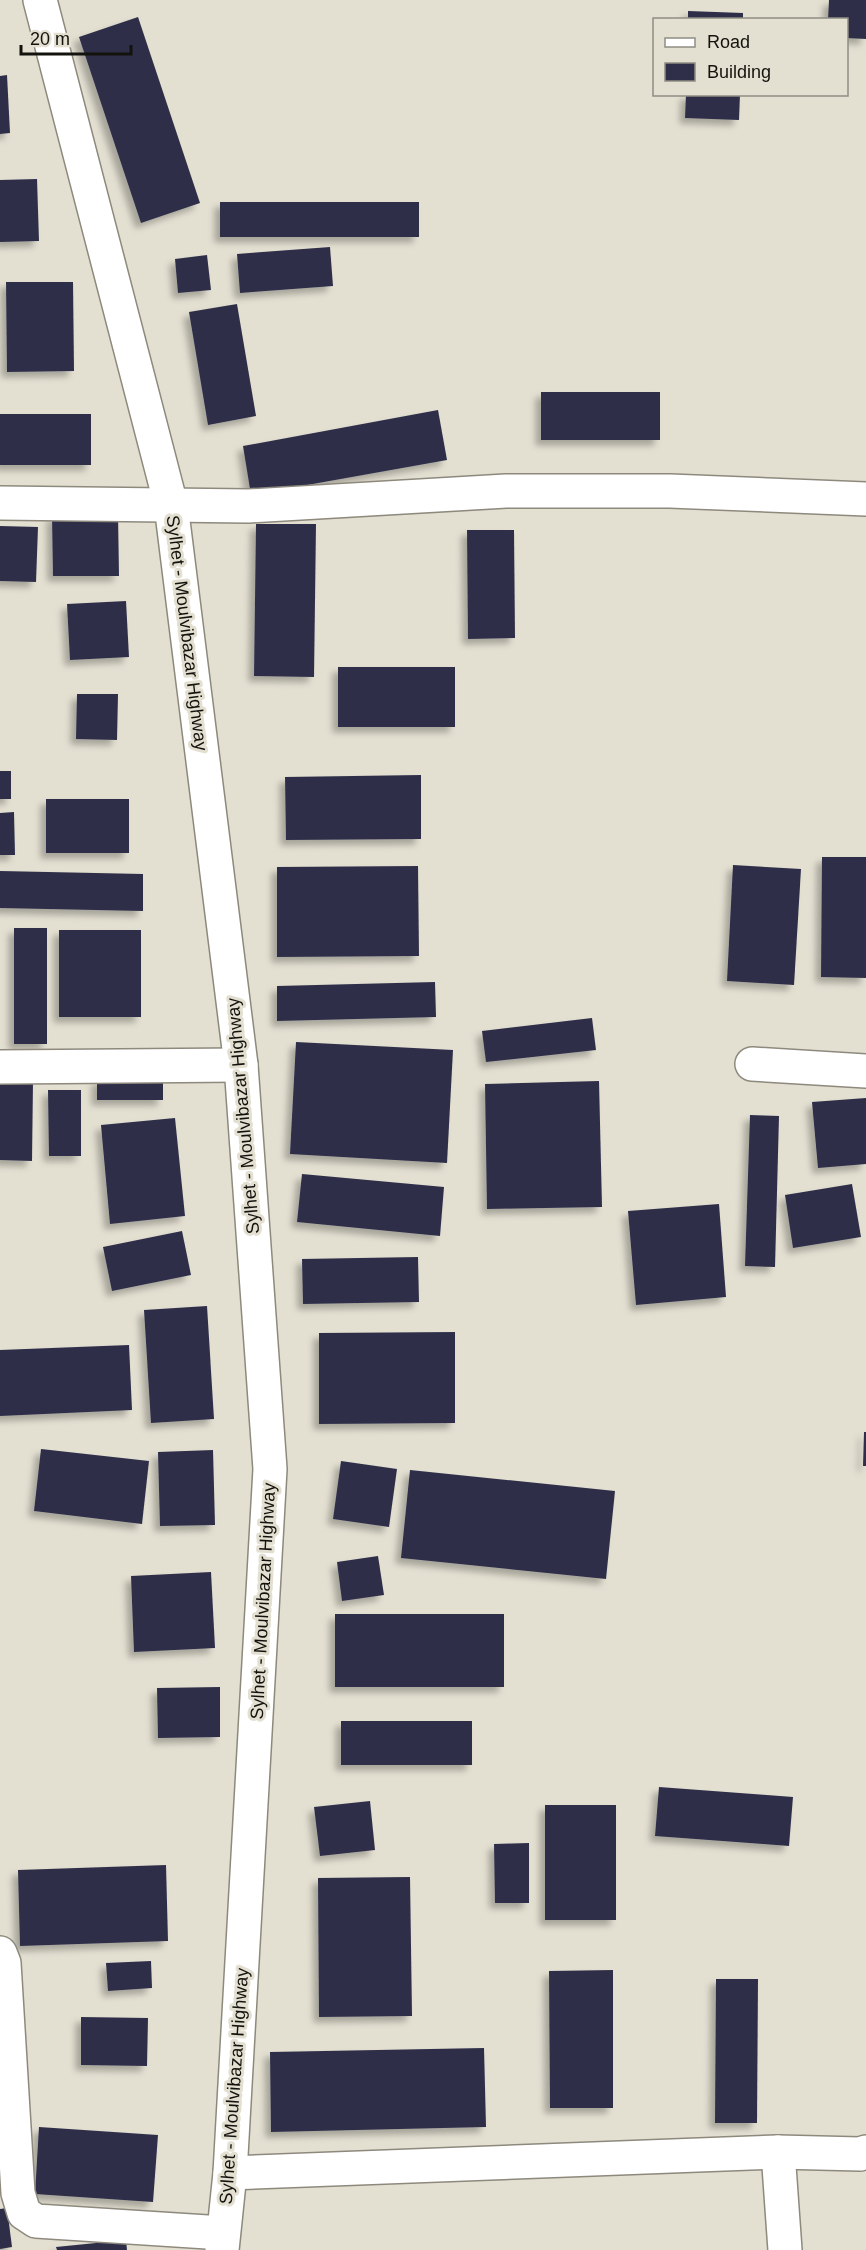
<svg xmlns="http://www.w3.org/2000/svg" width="866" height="2250" viewBox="0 0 866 2250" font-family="Arial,sans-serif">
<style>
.building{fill:#2f2f4a;filter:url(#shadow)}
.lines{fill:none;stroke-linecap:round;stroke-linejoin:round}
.street-casing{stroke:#8d897d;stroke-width:36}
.highway-casing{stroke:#8d897d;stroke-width:36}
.street{stroke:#fff;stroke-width:33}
.highway{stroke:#fff;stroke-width:33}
.labels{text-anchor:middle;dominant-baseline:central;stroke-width:6;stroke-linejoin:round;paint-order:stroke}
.street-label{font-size:18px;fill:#13120d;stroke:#e3dfd1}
</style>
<defs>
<filter id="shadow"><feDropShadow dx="-5.5" dy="5.5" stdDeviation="3" flood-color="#0004"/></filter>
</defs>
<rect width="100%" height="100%" fill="#e3dfd1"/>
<g class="building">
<path d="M829,0H866V39L846,38V20H828Z"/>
<path d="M688,11L743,13V20H688Z"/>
<path d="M138,17L200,203L141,223L79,37Z"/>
<path d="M7,75L10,133L0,134V76Z"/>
<path d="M686,94H740L739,120L685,118Z"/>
<path d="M37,179L39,241L0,242V180Z"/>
<rect x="220" y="202" width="199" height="35"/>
<path d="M330,247L333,286L240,293L237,254Z"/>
<path d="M207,255L211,290L178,293L175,259Z"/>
<path d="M6,282H73L74,371L7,372Z"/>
<path d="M237,304L256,416L208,425L189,312Z"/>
<rect x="541" y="392" width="119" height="48"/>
<path d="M438,410L447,460L251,495L243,446Z"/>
<rect x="0" y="414" width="91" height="51"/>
<path d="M118,514L119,576H53L52,515Z"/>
<path d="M256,524H316L314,677L254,676Z"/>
<path d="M0,526L38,527L36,582L0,581Z"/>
<path d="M467,530H514L515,638L468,639Z"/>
<path d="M126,601L129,657L70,660L67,604Z"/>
<rect x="338" y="667" width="117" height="60"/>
<path d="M77,694H118L117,740L76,739Z"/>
<rect x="0" y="771" width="11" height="28"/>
<path d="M421,775V839L286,840L285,777Z"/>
<rect x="46" y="799" width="83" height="54"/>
<path d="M14,812L15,855H0V813Z"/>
<path d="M822,857H866V978L821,977Z"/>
<path d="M733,865L801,869L794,985L727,981Z"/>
<path d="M418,866L419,956L277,957V867Z"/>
<path d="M0,871L143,874V911L0,908Z"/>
<rect x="14" y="928" width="33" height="116"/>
<rect x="59" y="930" width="82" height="87"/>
<path d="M435,982L436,1017L277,1021V986Z"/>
<path d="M592,1018L596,1050L486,1062L482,1031Z"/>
<path d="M296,1042L453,1050L447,1163L290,1154Z"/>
<rect x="97" y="1079" width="66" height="21"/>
<path d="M0,1081H33L32,1161L0,1160Z"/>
<path d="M599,1081L602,1207L487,1209L485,1084Z"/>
<path d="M48,1090H81V1156H49Z"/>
<path d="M866,1098V1164L818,1168L812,1102Z"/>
<path d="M750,1115L779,1116L775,1267L745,1266Z"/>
<path d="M175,1118L185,1216L110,1224L101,1125Z"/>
<path d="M302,1174L444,1187L440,1236L297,1222Z"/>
<path d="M852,1184L861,1237L793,1248L785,1195Z"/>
<path d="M719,1204L726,1297L636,1305L628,1211Z"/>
<path d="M182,1231L191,1275L112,1291L103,1247Z"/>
<path d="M418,1257L419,1302L303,1304L302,1259Z"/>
<path d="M207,1306L214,1419L151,1423L144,1310Z"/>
<path d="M455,1332V1423L319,1424V1333Z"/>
<path d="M129,1345L132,1410L0,1416V1350Z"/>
<path d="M864,1432H866V1466H863Z"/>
<path d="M41,1449L149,1461L142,1524L34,1511Z"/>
<path d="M213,1450L215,1525L160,1526L158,1452Z"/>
<path d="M341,1461L397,1469L389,1527L333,1519Z"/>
<path d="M410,1470L615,1491L606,1579L401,1558Z"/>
<path d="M378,1556L384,1595L342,1601L337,1562Z"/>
<path d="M211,1572L215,1648L134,1652L131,1576Z"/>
<rect x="335" y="1614" width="169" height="73"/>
<path d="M220,1687V1737L158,1738L157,1688Z"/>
<rect x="341" y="1721" width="131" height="44"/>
<path d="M659,1787L793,1797L789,1846L655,1836Z"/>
<path d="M370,1801L375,1850L320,1856L314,1807Z"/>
<rect x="545" y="1805" width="71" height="115"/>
<path d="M529,1843V1903H495L494,1844Z"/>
<path d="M166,1865L168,1941L20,1946L18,1870Z"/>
<path d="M410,1877L412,2016L319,2017L318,1878Z"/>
<path d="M151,1961L152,1988L108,1991L106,1963Z"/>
<path d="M613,1970V2108H550L549,1971Z"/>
<path d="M716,1979H758L757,2123H715Z"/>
<path d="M81,2017L148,2018L147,2066L81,2065Z"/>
<path d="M484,2048L486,2127L271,2132L270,2052Z"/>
<path d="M39,2127L158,2135L153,2202L35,2194Z"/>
<path d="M7,2208L12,2247L0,2249V2209Z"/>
<path d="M126,2240L127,2250H57L56,2247Z"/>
</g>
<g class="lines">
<g class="street-casing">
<g id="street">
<path d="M0,503L249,506L506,491H670L866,499"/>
<path d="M752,1064L866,1071"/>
<path d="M0,1067L241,1065"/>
<path d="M0,1953L4,1963L18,2193L24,2213L36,2221L223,2233"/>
<path d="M778,2152L785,2250"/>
<path d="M230,2173L778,2152L860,2154L866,2152"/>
</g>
</g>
<g class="highway-casing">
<path id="highway" d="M40,0L171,505L241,1065L270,1469L230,2173L222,2250"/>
</g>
<use href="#street" class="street"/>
<use href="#highway" class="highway"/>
</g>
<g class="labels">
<g class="street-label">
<text transform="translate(187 633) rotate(83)">Sylhet - Moulvibazar Highway</text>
<text transform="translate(243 1116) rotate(-95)">Sylhet - Moulvibazar Highway</text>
<text transform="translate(263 1601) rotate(-87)">Sylhet - Moulvibazar Highway</text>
<text transform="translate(234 2086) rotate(-86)">Sylhet - Moulvibazar Highway</text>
</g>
</g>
<rect x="653" y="18" width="195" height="78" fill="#e3dfd1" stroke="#908d83" stroke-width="1.5"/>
<rect x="665" y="38" width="30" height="9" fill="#ffffff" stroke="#908d83" stroke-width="1.5"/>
<text x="707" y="48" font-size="18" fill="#13120d">Road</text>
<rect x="665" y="63" width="30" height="18" fill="#2f2f4a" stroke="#908d83" stroke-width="1.5"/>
<text x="707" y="78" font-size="18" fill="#13120d">Building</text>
<path d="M21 45v9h110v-9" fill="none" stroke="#13120d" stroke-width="3"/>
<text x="30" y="45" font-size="18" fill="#13120d" stroke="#e3dfd1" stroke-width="4.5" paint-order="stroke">20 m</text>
</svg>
